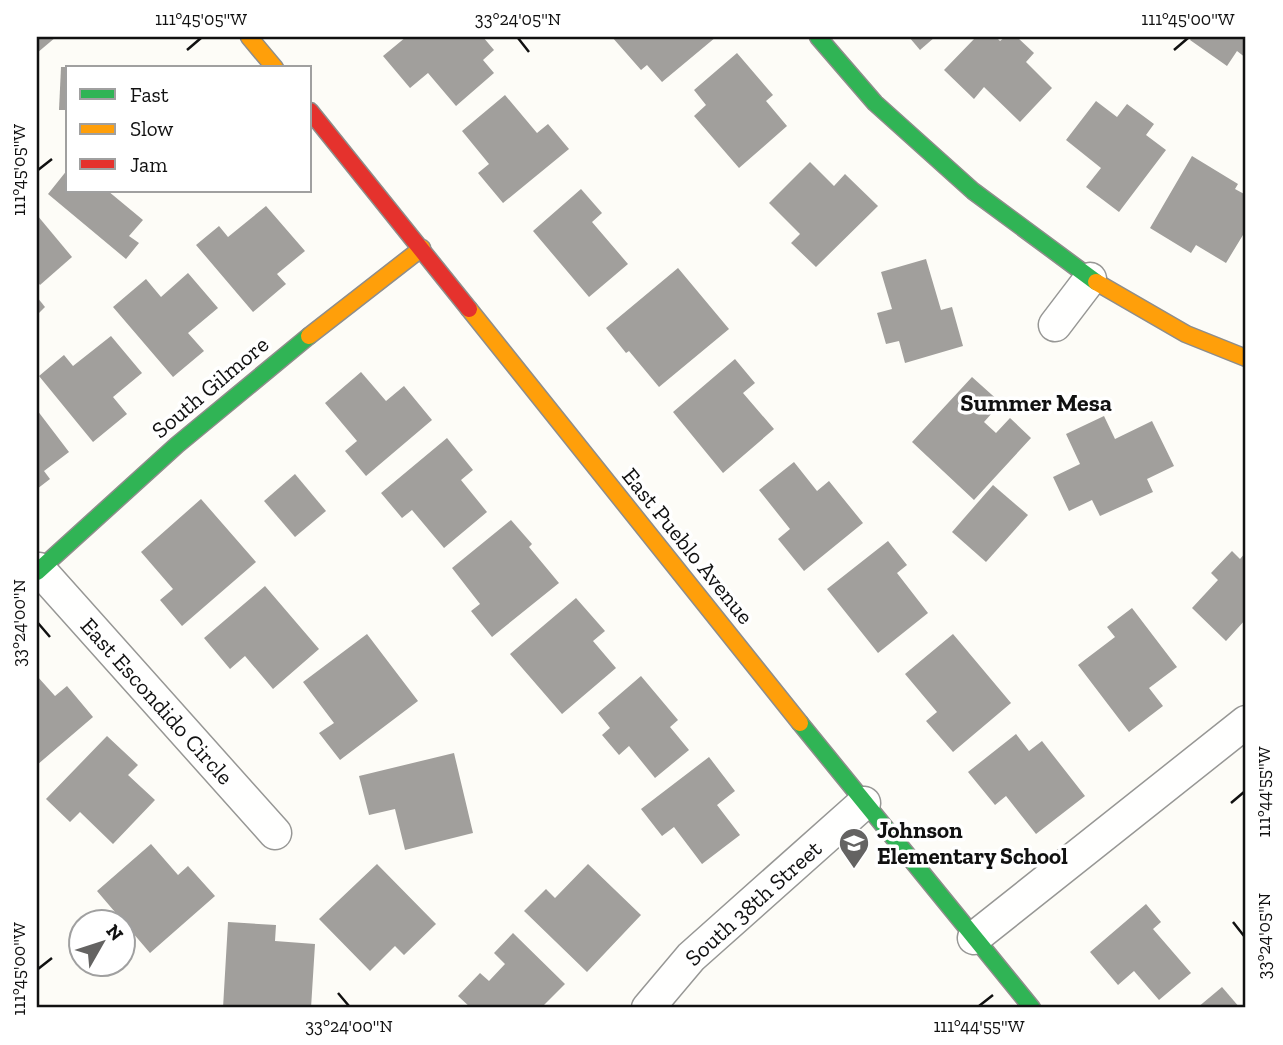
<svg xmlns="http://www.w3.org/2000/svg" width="1283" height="1045" viewBox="0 0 1283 1045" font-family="'Zilla Slab',serif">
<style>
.building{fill:#a19f9c}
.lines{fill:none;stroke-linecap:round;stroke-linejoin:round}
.street-casing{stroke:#979795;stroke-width:35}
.fast-casing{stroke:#8e8d8b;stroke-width:19}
.slow-casing{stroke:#8e8d8b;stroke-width:19}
.jam-casing{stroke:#8e8d8b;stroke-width:19}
.street{stroke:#fffffe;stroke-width:32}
.fast{stroke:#30b455;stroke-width:16}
.slow{stroke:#ff9f0a;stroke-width:16}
.jam{stroke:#e5322d;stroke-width:16}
.ticks{fill:none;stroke:#111;stroke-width:2.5}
.labels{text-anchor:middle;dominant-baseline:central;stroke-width:7;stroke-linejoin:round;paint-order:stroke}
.street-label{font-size:23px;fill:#111;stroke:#fff}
.poi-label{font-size:23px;font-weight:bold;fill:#111;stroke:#fff;text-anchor:start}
.neighbourhood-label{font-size:24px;font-weight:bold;fill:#111;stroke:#fff}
.neatline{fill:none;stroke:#111;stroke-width:2.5}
.ticks-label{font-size:18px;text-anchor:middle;fill:#111}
</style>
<rect width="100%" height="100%" fill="#fdfcf7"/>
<g class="building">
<path d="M37,37H56L37,53Z"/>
<path d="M406,37H483L494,50L483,60L494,73L456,106L428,73L410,88L383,56Z"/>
<path d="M612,37H716L662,82L647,65L641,70Z"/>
<path d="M909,37H935L920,50Z"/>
<path d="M976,37H996L1000,41L1005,37H1017L1034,53L1026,62L1052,88L1020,122L984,87L974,99L944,70Z"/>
<path d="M1192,37H1246V58L1237,51L1227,66L1190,40Z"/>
<path d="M737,53L773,95L766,101L787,126L739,168L694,116L706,105L694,90Z"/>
<path d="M61,67H68V110H59Z"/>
<path d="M505,95L537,133L548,124L569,149L503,203L478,173L489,164L462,131Z"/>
<path d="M1096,101L1117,117L1127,104L1154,124L1146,135L1166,150L1119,212L1086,187L1101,168L1066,140Z"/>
<path d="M1192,156L1238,184L1235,189L1246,195V230L1226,263L1196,245L1191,253L1150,228Z"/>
<path d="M810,162L834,186L845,174L878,206L816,267L791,243L800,234L769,203Z"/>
<path d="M68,169V191H108L143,220L129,236L139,243L126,259L48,194Z"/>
<path d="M581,189L602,213L592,222L628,264L589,297L533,231Z"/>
<path d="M266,206L305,251L277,274L286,284L253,312L196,245L219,226L228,237Z"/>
<path d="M37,215L72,257L40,285L37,281Z"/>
<path d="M926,259L941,310L952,307L963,346L905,363L899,341L886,344L877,313L892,309L881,272Z"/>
<path d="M678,268L729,329L659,387L629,351L626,353L606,328Z"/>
<path d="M188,273L218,308L188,333L204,351L173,377L113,307L146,279L161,297Z"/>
<path d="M37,297L45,307L37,315Z"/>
<path d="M111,336L142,373L113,397L127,414L93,442L39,376L64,355L73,366Z"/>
<path d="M735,359L755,383L743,393L774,429L723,473L673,412Z"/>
<path d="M361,372L386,401L404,386L432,420L366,476L345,451L357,441L325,403Z"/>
<path d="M972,377L1001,403L984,422L996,433L1010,418L1031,438L974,500L912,442Z"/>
<path d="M37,410L69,452L44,471L50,479L37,489Z"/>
<path d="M1104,416L1115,439L1152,421L1174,466L1147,479L1153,492L1100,516L1092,500L1069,511L1053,477L1080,464L1066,434Z"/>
<path d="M447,438L473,470L461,480L487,512L444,548L412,510L402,518L381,493Z"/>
<path d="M794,462L817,491L829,481L863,523L804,571L778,539L790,529L759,490Z"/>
<path d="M295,474L326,511L295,537L264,501Z"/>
<path d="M993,485L1028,515L986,562L952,532Z"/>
<path d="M201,499L256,562L182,626L160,600L173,589L141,552Z"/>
<path d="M511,520L532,544L529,547L559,583L492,637L471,611L480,604L452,568Z"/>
<path d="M888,541L907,565L897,573L928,613L878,653L827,589Z"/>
<path d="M1232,551L1240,559L1246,552V619L1226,641L1192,608L1218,580L1211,573Z"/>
<path d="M265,586L319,649L273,689L245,656L230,669L204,638Z"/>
<path d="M576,598L605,631L593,641L616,668L562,714L510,654Z"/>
<path d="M1132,608L1177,667L1149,688L1163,706L1129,732L1078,665L1115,637L1107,627Z"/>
<path d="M367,634L418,701L340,760L319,733L334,723L303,682Z"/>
<path d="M953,634L1011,703L953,752L926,721L937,712L905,674Z"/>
<path d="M37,676L55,696L67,686L93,717L37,765Z"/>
<path d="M641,676L678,720L670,727L689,750L655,778L629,746L619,755L602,735L610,728L598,713Z"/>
<path d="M1016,734L1029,751L1042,741L1085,796L1036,834L1006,796L995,805L968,772Z"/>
<path d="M107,736L138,765L128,775L155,800L113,844L80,812L70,822L46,799Z"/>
<path d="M454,753L473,833L405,850L395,809L369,815L359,776Z"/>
<path d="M709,757L735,791L717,805L740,835L702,864L674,827L662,836L641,809Z"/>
<path d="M151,844L178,875L188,866L215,896L150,953L97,891Z"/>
<path d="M377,864L436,924L404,955L395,946L370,971L319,919Z"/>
<path d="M588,864L641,915L587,972L524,911L546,889L555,898Z"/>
<path d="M1146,904L1161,922L1153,929L1191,973L1159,1000L1134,971L1118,985L1090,952Z"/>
<path d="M228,922L276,925L275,941L315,944L311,1008H223Z"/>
<path d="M513,933L565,984L541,1008H471L458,996L480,973L489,981L505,964L494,953Z"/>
<path d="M1222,987L1240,1008H1197Z"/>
</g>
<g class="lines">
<g class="street-casing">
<g id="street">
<path d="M1055,325L1090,279"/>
<path d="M39,569L275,833"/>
<path d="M974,938L1246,722"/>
<path d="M648,1008L691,957L864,803"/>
</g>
</g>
<g class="fast-casing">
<g id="fast">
<path d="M818,37L875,103L973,191L1096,282"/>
<path d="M37,572L177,445L309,336"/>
<path d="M800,723L1032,1008"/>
</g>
</g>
<g class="slow-casing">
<g id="slow">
<path d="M249,37L275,68"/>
<path d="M1096,282L1186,334L1246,358"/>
<path d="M469,309L800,723"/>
<path d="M309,336L422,248"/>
</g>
</g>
<g class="jam-casing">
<path id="jam" d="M310,111L469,309"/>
</g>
<use href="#street" class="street"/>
<use href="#fast" class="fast"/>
<use href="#slow" class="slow"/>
<use href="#jam" class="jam"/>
</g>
<path class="ticks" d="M518,38L529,52M187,50L201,38M1174,50L1188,38M38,170L52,159M38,623L50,637M1231,803L1244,792M1233,922L1244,936M38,969L52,958M338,993L349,1006M979,1006L993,995"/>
<defs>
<g id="school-pin" transform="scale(1.575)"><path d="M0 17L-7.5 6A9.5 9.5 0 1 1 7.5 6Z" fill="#646362" stroke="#fff"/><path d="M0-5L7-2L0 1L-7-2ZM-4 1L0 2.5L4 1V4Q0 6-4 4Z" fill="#fff"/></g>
</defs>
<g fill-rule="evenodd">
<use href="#school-pin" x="854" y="843"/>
</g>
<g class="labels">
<g class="street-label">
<text transform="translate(210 387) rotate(-40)">South Gilmore</text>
<text transform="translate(688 546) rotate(51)">East Pueblo Avenue</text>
<text transform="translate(157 701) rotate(48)">East Escondido Circle</text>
<text transform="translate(753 903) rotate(-42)">South 38th Street</text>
</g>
<g class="poi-label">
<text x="877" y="830">Johnson<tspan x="877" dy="26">Elementary School</tspan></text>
</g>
<g class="neighbourhood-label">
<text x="1036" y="402">Summer Mesa</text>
</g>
</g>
<rect width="1283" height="1045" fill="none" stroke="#ffffff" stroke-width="77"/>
<rect x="66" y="66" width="245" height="126" fill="#ffffff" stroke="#a0a0a0" stroke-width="2"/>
<rect x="80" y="89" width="35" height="10" fill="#30b455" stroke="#a0a0a0" stroke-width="2"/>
<text x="130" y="102" font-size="21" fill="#111111">Fast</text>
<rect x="80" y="124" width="35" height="10" fill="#ff9f0a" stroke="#a0a0a0" stroke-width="2"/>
<text x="130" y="136" font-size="21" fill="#111111">Slow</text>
<rect x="80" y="159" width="35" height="10" fill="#e5322d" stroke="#a0a0a0" stroke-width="2"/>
<text x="130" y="172" font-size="21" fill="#111111">Jam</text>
<g transform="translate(102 943) rotate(51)"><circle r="33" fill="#ffffff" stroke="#a0a0a0" stroke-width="2"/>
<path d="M0-5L12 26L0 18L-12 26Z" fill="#646362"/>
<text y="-10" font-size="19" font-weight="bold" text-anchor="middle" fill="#111111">N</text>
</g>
<rect x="38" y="38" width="1206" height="968" class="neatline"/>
<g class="ticks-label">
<text x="201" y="25">111°45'05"W</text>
<text x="518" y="25">33°24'05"N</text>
<text x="1188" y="25">111°45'00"W</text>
<text transform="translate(19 170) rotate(-90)" y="6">111°45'05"W</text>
<text transform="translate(19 623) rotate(-90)" y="6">33°24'00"N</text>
<text transform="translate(1264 792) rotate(-90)" y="6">111°44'55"W</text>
<text transform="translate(1264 936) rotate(-90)" y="6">33°24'05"N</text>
<text transform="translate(19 969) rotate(-90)" y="6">111°45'00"W</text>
<text x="349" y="1032">33°24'00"N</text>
<text x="979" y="1032">111°44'55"W</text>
</g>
</svg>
